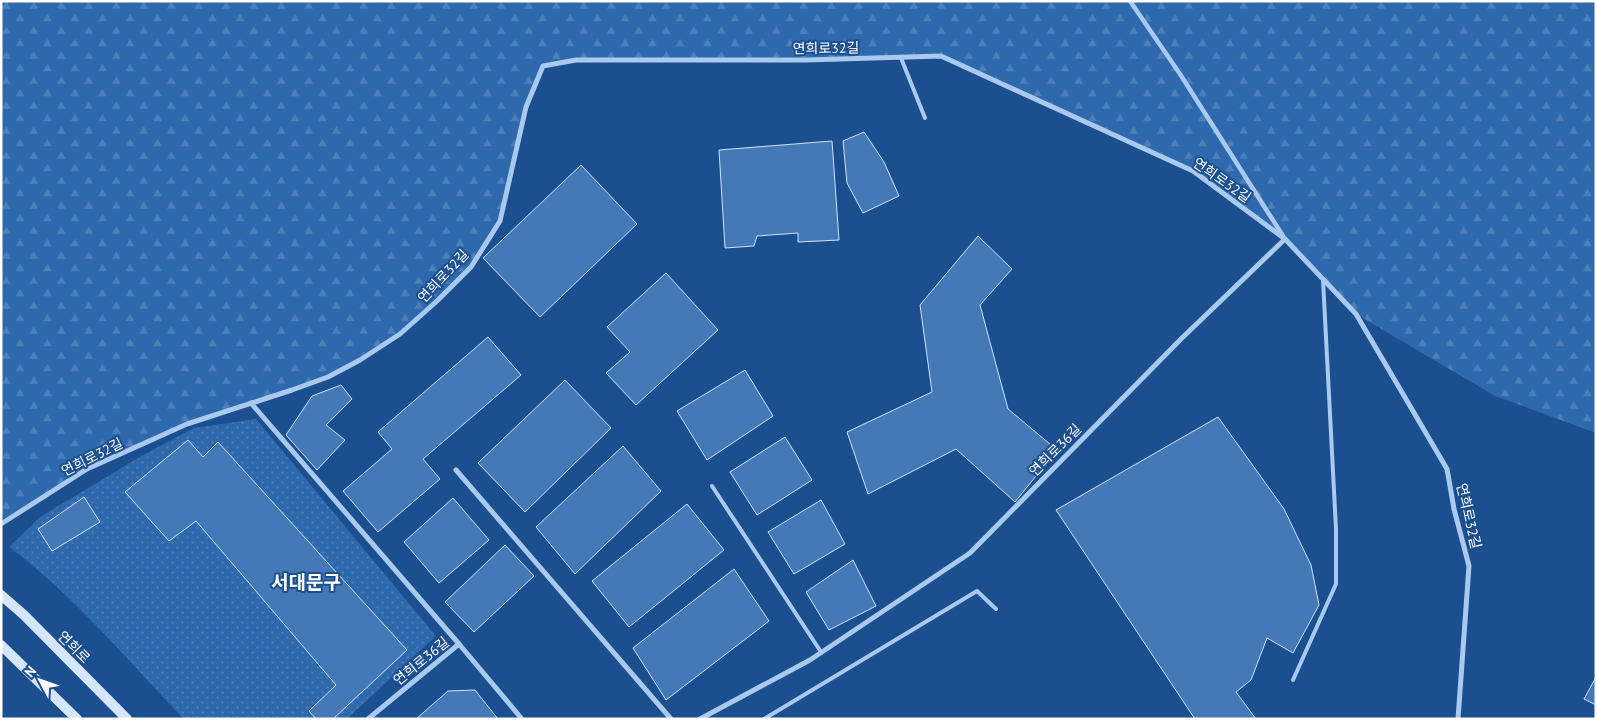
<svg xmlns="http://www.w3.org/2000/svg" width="1597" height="720" viewBox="0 0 1597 720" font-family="'PT Sans','Noto Sans KR',sans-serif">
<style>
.forest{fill:url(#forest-firs)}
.garden{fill:url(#garden-dots)}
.building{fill:#4478b7;stroke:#cfe3fa}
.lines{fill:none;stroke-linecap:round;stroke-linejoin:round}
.service{stroke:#a9c9ee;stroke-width:4}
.pedestrian{stroke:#a9c9ee;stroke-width:4.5}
.minor{stroke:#a9c9ee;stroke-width:5}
.secondary{stroke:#d6e6fa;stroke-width:10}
.labels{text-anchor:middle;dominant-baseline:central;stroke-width:4;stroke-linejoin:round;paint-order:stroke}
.street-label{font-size:14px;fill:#fff;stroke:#1b4f8f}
.district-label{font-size:19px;font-weight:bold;fill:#fff;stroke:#1b4f8f}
</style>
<defs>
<pattern id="forest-firs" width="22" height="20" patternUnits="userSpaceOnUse" patternTransform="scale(1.25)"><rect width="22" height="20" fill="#2e69ad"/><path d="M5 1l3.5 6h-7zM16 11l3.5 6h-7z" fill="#4d80b9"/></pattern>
<pattern id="garden-dots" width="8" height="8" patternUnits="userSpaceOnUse" patternTransform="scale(1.25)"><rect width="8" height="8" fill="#2e69ad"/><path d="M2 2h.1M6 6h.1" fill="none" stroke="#4d80b9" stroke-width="1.8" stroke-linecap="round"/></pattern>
</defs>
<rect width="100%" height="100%" fill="#1b4f8f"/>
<path class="forest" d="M1,1H1596V433L1495,396L1356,314L1285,239L1193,171L941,56L576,60L543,66L526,107L500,221L471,267L400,334L328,377L191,423L87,469L6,520L1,516Z"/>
<path class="garden" d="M256,419L436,636L347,719H184C127,660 75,596 9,547L40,517L143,455L194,428Z"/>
<g class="building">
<path d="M864,132L884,162L899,196L863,213L847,183L843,141Z"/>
<path d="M832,141L839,240L798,242V233L757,236L754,246L725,248L719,150Z"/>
<path d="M581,165L637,224L540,317L483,258Z"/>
<path d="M978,236L1012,269L980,305L1008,409L1057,450L1015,502L956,449L868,494L847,432L932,392L920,305Z"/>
<path d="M666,273L718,330L636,405L606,373L630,352L607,327Z"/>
<path d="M488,337L521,375L423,459L440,479L378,532L343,491L392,449L378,432Z"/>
<path d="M745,370L773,416L707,460L677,411Z"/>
<path d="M565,380L611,428L525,512L478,463Z"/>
<path d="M341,385L352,399L326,425L345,440L317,470L286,435L312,396Z"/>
<path d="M1218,417L1284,509L1311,565L1319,605L1293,653L1267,638L1251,680L1236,692L1256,719H1195L1056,510Z"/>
<path d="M785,437L812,480L757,515L730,472Z"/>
<path d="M188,440L203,457L218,442L407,650L333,719H316L309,711L336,685L196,521L169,541L125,492Z"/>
<path d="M623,446L661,491L575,574L536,527Z"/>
<path d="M84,497L100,522L52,551L38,529Z"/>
<path d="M453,498L489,540L439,583L404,542Z"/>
<path d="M821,500L845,544L794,574L768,532Z"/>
<path d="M687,504L724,550L629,627L592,581Z"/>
<path d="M505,545L534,576L474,632L445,602Z"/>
<path d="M853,560L876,606L829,630L806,592Z"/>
<path d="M734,569L769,621L666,700L633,648Z"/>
<path d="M1596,677V705L1584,699Z"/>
<path d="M475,690L498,719H416L448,691Z"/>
</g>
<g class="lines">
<g class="service">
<path d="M901,58L925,118"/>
<path d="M712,486L821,652"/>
<path d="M1293,680L1336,584V529L1323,280"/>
<path d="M764,719L977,591L996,609"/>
</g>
<path class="pedestrian" d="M1130,1L1180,74L1283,236"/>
<g class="minor">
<path d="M251,403L459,644"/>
<path d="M456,470L671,719"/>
<path d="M1,524L87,469L187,424L292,390L328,377L360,360L400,334L437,301L471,267L500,221L526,107L543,66L576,60H806L941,56L1193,171L1285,239L1356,314L1447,469L1454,509L1469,566L1458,719"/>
<path d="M368,719L459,644L522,719"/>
<path d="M700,719L810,660L970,553L1182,338L1285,239"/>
</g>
<g class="secondary">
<path d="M1,595L24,615L127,719"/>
<path d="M1,645L77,719"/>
</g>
</g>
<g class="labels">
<g class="street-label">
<text transform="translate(826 48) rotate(-1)">연희로32길</text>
<text transform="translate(1222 180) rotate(35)">연희로32길</text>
<text transform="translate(443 276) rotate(-47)">연희로32길</text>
<text transform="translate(1055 450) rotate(-45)">연희로36길</text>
<text transform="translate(92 457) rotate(-27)">연희로32길</text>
<text transform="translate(1469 516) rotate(77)">연희로32길</text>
<text transform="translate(74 647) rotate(45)">연희로</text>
<text transform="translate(421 661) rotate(-39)">연희로36길</text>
</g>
<g class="district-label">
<text x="306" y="582">서대문구</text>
</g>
</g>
<rect width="1597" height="720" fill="none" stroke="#ffffff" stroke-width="5"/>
<g transform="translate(40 680) rotate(311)" stroke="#1b4f8f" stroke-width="4" paint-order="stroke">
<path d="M0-4L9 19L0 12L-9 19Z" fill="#ffffff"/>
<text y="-8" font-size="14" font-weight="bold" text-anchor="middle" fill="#ffffff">N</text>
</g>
</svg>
